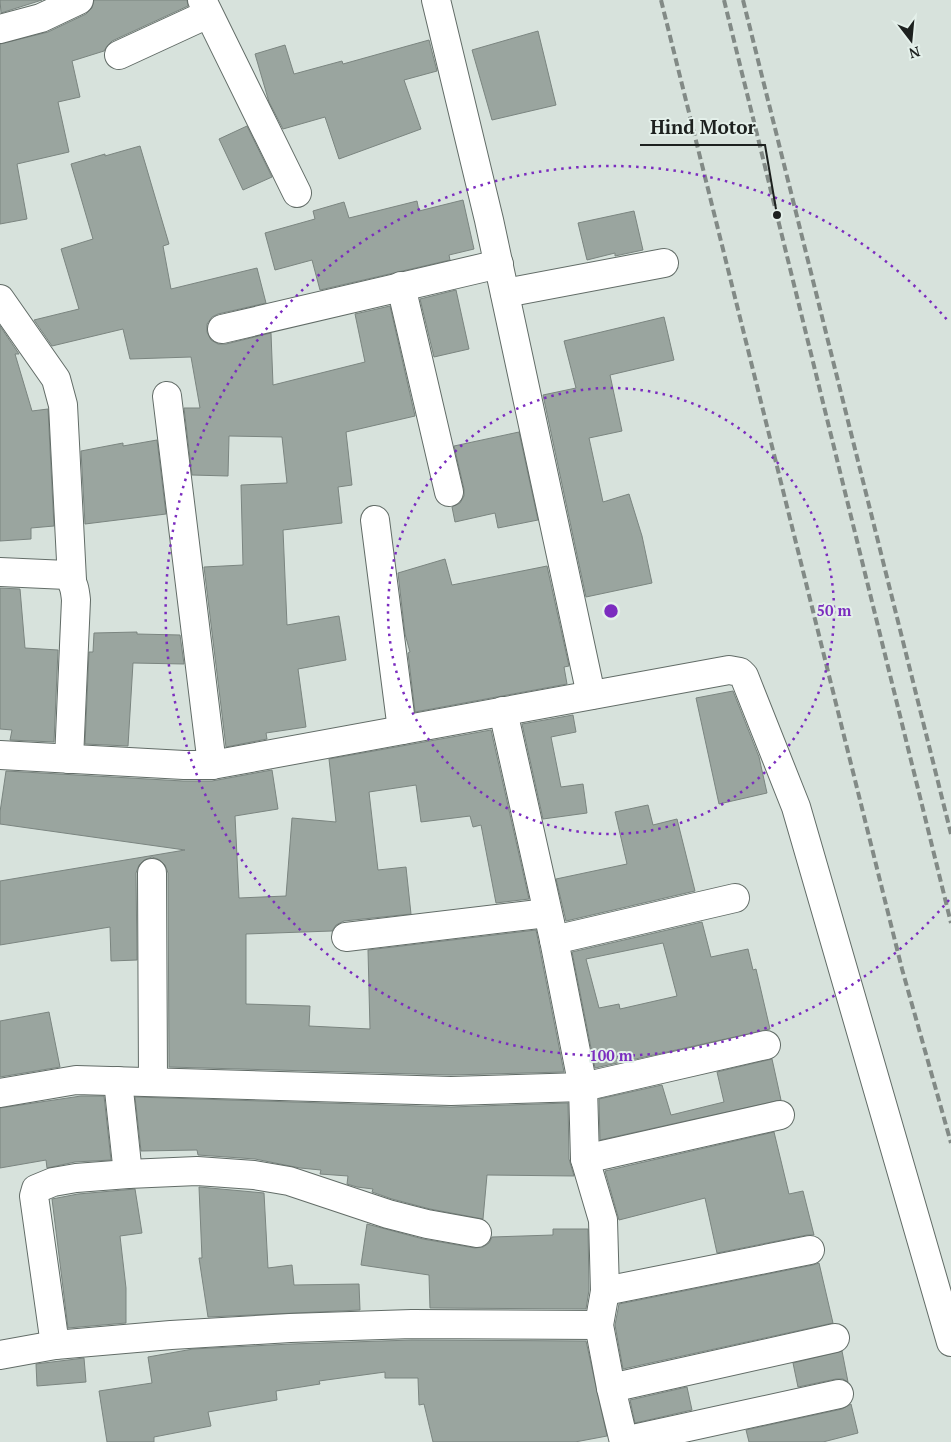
<svg xmlns="http://www.w3.org/2000/svg" width="951" height="1442" viewBox="0 0 951 1442" font-family="'PT Serif',serif">
<style>
.building{fill:#9aa59f;stroke:#7b8580;fill-rule:evenodd}
.lines{fill:none;stroke-linecap:round;stroke-linejoin:round}
.street-casing{stroke:#626c67;stroke-width:30}
.street{stroke:#fff;stroke-width:28}
.rail{stroke:#828a86;stroke-width:4;stroke-dasharray:8 4;stroke-linecap:butt}
.ring{fill:none;stroke:#7b2cbf;stroke-width:2.5;stroke-dasharray:2.5 5}
.centre{fill:#7b2cbf;stroke:#e4f0ea;stroke-width:2.5}
.ring-label{font-size:15px;text-anchor:middle;font-weight:bold;fill:#7b2cbf;stroke:#e4f0ea;stroke-width:4;stroke-linejoin:round;paint-order:stroke}
.leader{fill:none;stroke:#1d211f;stroke-width:2}
.callout-dot{fill:#1d211f;stroke:#e4f0ea;stroke-width:2}
.callout-label{font-size:19px;text-anchor:middle;font-weight:bold;fill:#1d211f;stroke:#e4f0ea;stroke-width:4;stroke-linejoin:round;paint-order:stroke}
</style>
<rect width="100%" height="100%" fill="#d7e2dc"/>
<g class="building">
<path d="M0,0H42L1,13Z"/>
<path d="M94,0H187L188,6L112,41L107,46L104,51L72,61L80,97L58,102L69,152L17,164L27,219L0,224V44L48,32L86,14L92,8Z"/>
<path d="M538,31L556,105L492,120L472,50Z"/>
<path d="M429,40L437,71L404,80L421,129L339,159L325,117L283,129L269,102L255,54L285,45L294,74L342,61L343,64Z"/>
<path d="M247,126L272,177L243,190L219,139Z"/>
<path d="M140,146L169,244L163,246L171,289L257,268L266,303L218,314L212,317L207,324V332L211,340L218,344H226L271,333L273,385L365,362L355,314L390,306L415,416L346,432L352,485L338,487L342,523L283,530L287,625L339,616L346,660L298,669L306,727L266,733L267,739L226,747L204,567L243,565L241,485L287,483L282,437L229,436L228,476L192,475L184,408H200L191,357L130,359L123,329L52,346L34,320L79,309L61,249L93,239L71,164L105,154V156Z"/>
<path d="M463,200L474,249L449,255L450,260L320,290L312,260L275,270L265,233L315,219L313,211L344,202L349,218L417,201L419,211Z"/>
<path d="M634,211L643,250L615,256V253L587,260L578,223Z"/>
<path d="M456,290L469,349L434,357L420,299Z"/>
<path d="M664,317L674,360L610,375L622,431L589,438L603,502L629,494L642,536L652,583L586,597L543,395L576,388L564,341Z"/>
<path d="M0,326L19,354H15L32,411L48,409L54,526L31,528V539L0,541Z"/>
<path d="M519,432L538,520L498,528L495,513L455,522L452,507L460,503L464,496V489L454,446Z"/>
<path d="M157,440L166,514L85,524L81,451L123,443V446Z"/>
<path d="M445,559L452,585L547,566L569,666L564,667L567,684L415,712L408,653L410,652L405,634L398,573Z"/>
<path d="M0,588L20,589L25,648L58,650L54,742L10,740L12,730L0,729Z"/>
<path d="M137,632V634L180,635L184,664L133,663L128,746L85,744L89,652H93L94,633Z"/>
<path d="M733,691L759,757L767,793L719,804L696,698Z"/>
<path d="M573,715L576,732L551,737L561,787L583,784L587,813L543,819L522,724Z"/>
<path d="M491,730L529,899L496,903L481,825L473,827L470,816L421,822L416,785L369,792L378,870L406,867L411,914L344,921L336,925L332,931L246,934V1004L310,1006L309,1026L370,1029L368,950L536,930L564,1072L451,1075L169,1067L168,873L165,865L160,860L152,857L144,860L139,865L136,873L137,960L111,961L110,927L0,945V881L185,850L0,824V812L6,771L183,781H212L272,770L278,809L235,816L239,898L286,896L292,818L336,822L329,759Z"/>
<path d="M648,805L653,825L677,819L695,891L566,921L556,879L627,864L615,812Z"/>
<path d="M702,922L711,957L748,949L753,970L756,969L770,1029L595,1068L572,952ZM663,943L677,996L620,1009L619,1004L599,1008L586,959Z"/>
<path d="M49,1012L60,1067L0,1077V1021Z"/>
<path d="M772,1059L781,1100L600,1140L599,1099L662,1085L671,1115L724,1102L717,1072Z"/>
<path d="M81,1096H104L111,1160L75,1162L47,1168L46,1160L0,1168V1108Z"/>
<path d="M135,1097L451,1107L568,1103L569,1159L574,1176L487,1175L483,1219L430,1209L392,1199L372,1192L373,1189L357,1187L347,1184L348,1176L320,1174L321,1170L300,1168L255,1159L198,1155L197,1150L141,1151Z"/>
<path d="M774,1132L789,1194L803,1191L814,1235H807L717,1253L705,1198L619,1220L605,1171Z"/>
<path d="M199,1187L264,1193L268,1268L292,1265L294,1285L359,1284L360,1310L208,1317L199,1258H202Z"/>
<path d="M135,1189L142,1233L120,1236L126,1288V1323L68,1328L52,1199L78,1194Z"/>
<path d="M367,1224L423,1239L475,1248L483,1247L489,1243L492,1237L553,1235V1229H588L589,1290L586,1309L430,1308L429,1275L361,1265Z"/>
<path d="M819,1263L833,1323L623,1369L615,1325L619,1304L813,1265Z"/>
<path d="M412,1340L586,1341L607,1436L575,1442H433L424,1404L419,1405L418,1378H385V1372L319,1381L320,1384L276,1391L277,1400L208,1412L211,1426L154,1437V1442H107L99,1391L152,1383L148,1357L193,1349L291,1344Z"/>
<path d="M842,1351L848,1382L843,1379H836L798,1387L793,1363Z"/>
<path d="M84,1358L86,1382L37,1386L36,1364Z"/>
<path d="M687,1387L692,1410L635,1423L630,1400Z"/>
<path d="M851,1404L858,1433L823,1442H749L746,1430L842,1409Z"/>
</g>
<g class="lines">
<g class="street-casing">
<g id="street">
<path d="M202,0L297,193"/>
<path d="M436,0L489,220L591,695"/>
<path d="M0,29L41,18L79,0"/>
<path d="M119,55L208,14"/>
<path d="M401,286L449,492"/>
<path d="M505,293L664,263"/>
<path d="M0,299L56,379L63,405L72,580"/>
<path d="M222,329L499,264"/>
<path d="M167,396L212,765"/>
<path d="M375,520L402,730"/>
<path d="M0,572L67,575C74,583 75,590 76,600L69,759"/>
<path d="M503,711L554,940L583,1087L585,1159L603,1220L605,1291L599,1325L611,1388L624,1442"/>
<path d="M0,755L184,765H212L729,670L740,672L744,676L796,807L951,1342"/>
<path d="M152,873L153,1082"/>
<path d="M346,937L547,913"/>
<path d="M554,940L735,898"/>
<path d="M118,1081L128,1174"/>
<path d="M0,1093L76,1080L451,1091L583,1087L766,1045"/>
<path d="M585,1159L780,1115"/>
<path d="M605,1291L810,1250"/>
<path d="M55,1345L34,1196L36,1189L53,1182L76,1178L128,1174L197,1171L254,1175L289,1181L388,1214L427,1224L477,1233"/>
<path d="M0,1355L55,1345L171,1335L290,1328L412,1324L599,1325"/>
<path d="M611,1388L835,1338"/>
<path d="M624,1441L839,1394"/>
</g>
</g>
<use href="#street" class="street"/>
<g class="rail">
<path d="M661,0L902,969L951,1143"/>
<path d="M724,0L951,923"/>
<path d="M743,0L951,834"/>
</g>
</g>
<g class="ring">
<circle cx="611" cy="611" r="223"/>
<path d="M949 900A445 445 0 1 1 949 322"/>
</g>
<circle cx="611" cy="611" r="8" class="centre"/>
<g class="ring-label">
<text x="834" y="616">50 m</text>
<text x="611" y="1061">100 m</text>
</g>
<path class="leader" d="M777 215L765 145H640"/>
<circle class="callout-dot" cx="777" cy="215" r="5"/>
<g class="callout-label">
<text x="703" y="134">Hind Motor</text>
</g>
<g transform="translate(911 40) rotate(164)" stroke="#e4f0ea" stroke-width="4" paint-order="stroke">
<path d="M0-4L9 19L0 12L-9 19Z" fill="#1d211f"/>
<text y="-8" font-size="14" font-weight="bold" text-anchor="middle" fill="#1d211f">N</text>
</g>
</svg>
